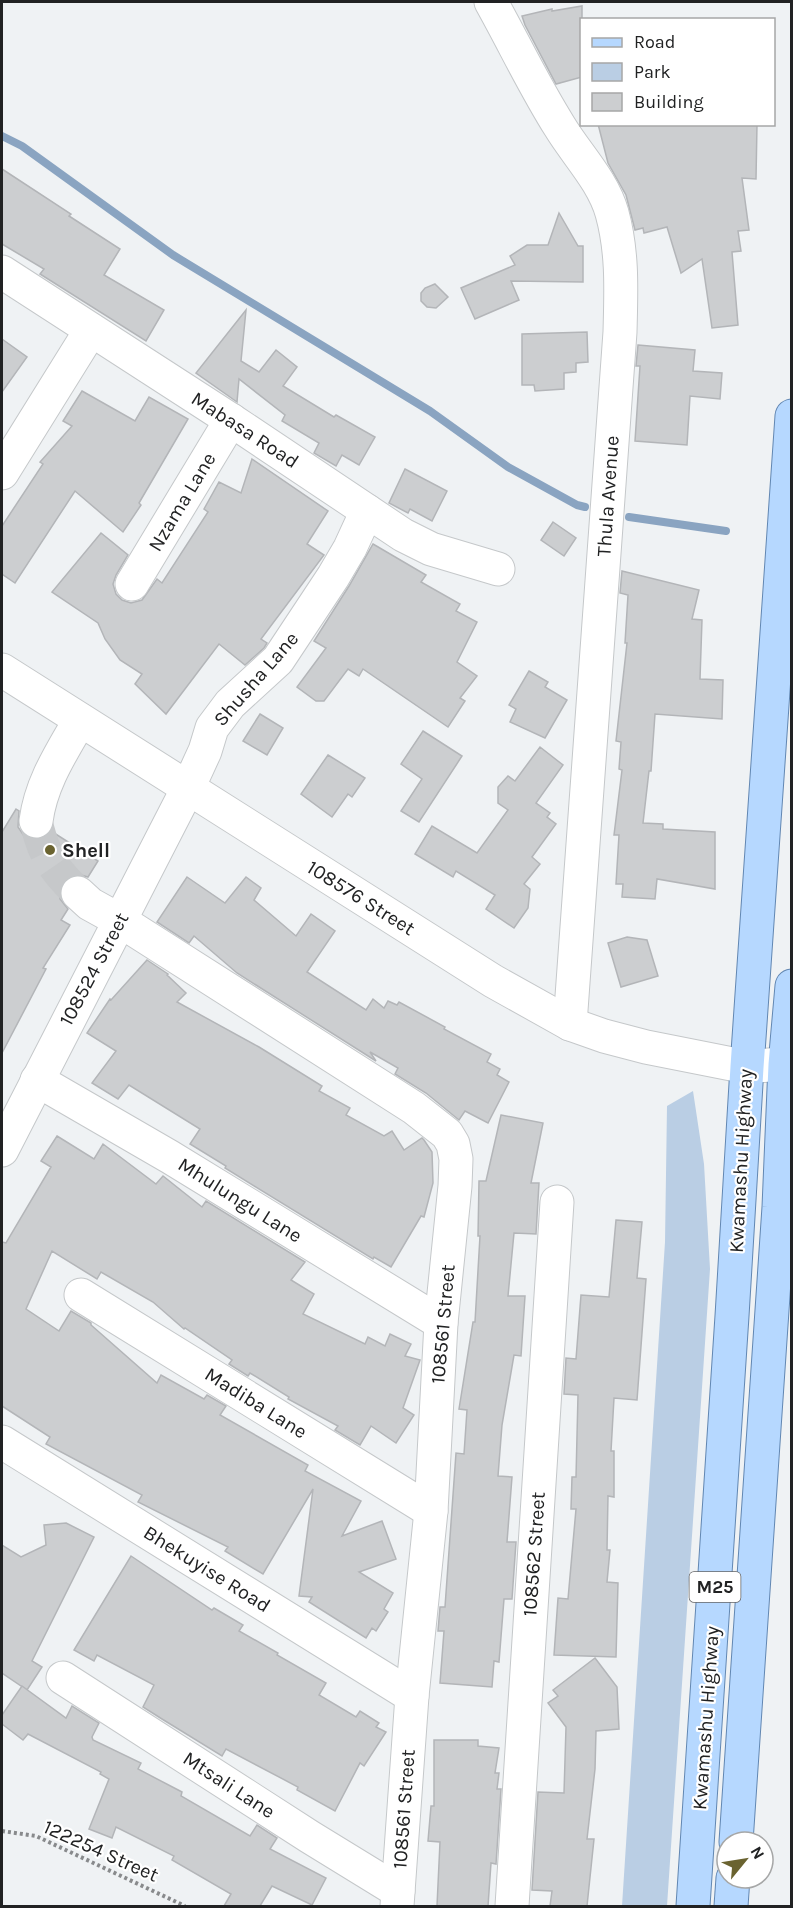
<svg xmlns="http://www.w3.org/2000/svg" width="793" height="1908" viewBox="0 0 793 1908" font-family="Karla,sans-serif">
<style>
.green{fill:#bacee4}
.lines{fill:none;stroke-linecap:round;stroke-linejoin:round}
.stream{stroke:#8aa4c1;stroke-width:8}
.building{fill:#ccced0;stroke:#b3b5b8;stroke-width:1.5}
.minor-tunnel{stroke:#c6c8ca;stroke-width:33;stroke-dasharray:33 16;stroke-linecap:butt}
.minor-casing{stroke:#c5c8ca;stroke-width:35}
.major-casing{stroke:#6287b2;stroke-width:35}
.path{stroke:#888a8c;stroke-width:4;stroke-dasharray:3 3;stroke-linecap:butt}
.minor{stroke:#fff;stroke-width:33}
.major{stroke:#b6d8ff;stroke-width:33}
.poi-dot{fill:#6a6330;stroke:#fff;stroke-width:2}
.labels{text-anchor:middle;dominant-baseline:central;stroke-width:4.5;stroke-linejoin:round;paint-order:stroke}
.shield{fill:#fff;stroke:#646465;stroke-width:1.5}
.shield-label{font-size:18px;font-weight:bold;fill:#212223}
.street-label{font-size:20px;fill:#212223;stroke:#fff}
.poi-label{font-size:20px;font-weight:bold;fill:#212223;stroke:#fff;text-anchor:start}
</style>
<rect width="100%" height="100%" fill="#eff2f4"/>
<path class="green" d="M693,1091L704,1164L710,1269L667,1906H622L665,1242L667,1106Z"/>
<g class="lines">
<g class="stream">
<path d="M2,136L22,146L173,255L430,411L508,467L577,505L585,507"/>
<path d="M629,517L726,531"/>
</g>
</g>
<g class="building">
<path d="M582,6V77L556,84L525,25L522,16L552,9V11Z"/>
<path d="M598,124H757L756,179L742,178L749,230L738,231L741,251L732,252L738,325L712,328L702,259L681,273L667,227L644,233L643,228L635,230L626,195L608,163Z"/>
<path d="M2,169L71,214L69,216L120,249L104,275L164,310L146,341L40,274L44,269L2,244Z"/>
<path d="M559,213L578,246H583V282L511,281L519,300L475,319L461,288L515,265L510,256L527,245H548Z"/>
<path d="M435,284L448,297L436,308L427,307L421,301V293L425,288Z"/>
<path d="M246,310L241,361L259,372L276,350L297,367L283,386L334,417L336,415L375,437L359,465L342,455L336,466L314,453L319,443L282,421L285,415L239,379L237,402L196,373Z"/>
<path d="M587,332L588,362L576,363V372L564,373V389L535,391L534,385H522V334Z"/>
<path d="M2,339L27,357L2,392Z"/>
<path d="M638,345L695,350L693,371L722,373L720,399L690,396L687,445L635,441L640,366H636Z"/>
<path d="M82,391L135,421L149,397L188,419L139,503L141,505L123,532L75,491L15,583L2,574V526L43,464L40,462L72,426L63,421Z"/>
<path d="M252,459L328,511L307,544L324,555L261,639L267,643L264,648L245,665L219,644L166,714L135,684L142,674L120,660L105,639L98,623L52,592L101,533L128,555L116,575L113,584L116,594L122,600L131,603L142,600L157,579L162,583L208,512L204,509L219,482L241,493Z"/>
<path d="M405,469L447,491L432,521L410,509L408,513L389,503Z"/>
<path d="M553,522L576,538L564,556L541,540Z"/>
<path d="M373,544L426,575L421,582L460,604L456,611L477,622L457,662L477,676L460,698L465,701L448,727L363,669L359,676L348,669L324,701H316L297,687L326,648L314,641L349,586Z"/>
<path d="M622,571L699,590L692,619L702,620L700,679L723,680L722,719L655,714L651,771H649L643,823L663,824V829L715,832V889L657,879L655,899L622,897L623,884H616L619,835H614L622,770L619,769L621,742L616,741L627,643H625L628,595L620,593Z"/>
<path d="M529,671L548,682L545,687L567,700L545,738L510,722L516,709L509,705Z"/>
<path d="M260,714L283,728L267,755L243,741Z"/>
<path d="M423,731L462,756L419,822L401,811L422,779L401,764Z"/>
<path d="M540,747L563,765L536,803L550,813L547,817L556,824L532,857L540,864L524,884L530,889L528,908L514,928L486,909L495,895L456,871L453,877L415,854L432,826L477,853L508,810L498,803V787L508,776L515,781Z"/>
<path d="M328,755L365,778L352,797L348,794L332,817L301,794Z"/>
<path d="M16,809L19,811L18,827L24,836L32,839H42L51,831L98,861L88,877L81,875H72L64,881L60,888V899L68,909L61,920L70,925L43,968L46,969L2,1053V832Z"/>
<path d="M187,877L225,903L246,877L261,888L254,900L296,936L311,914L335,931L307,972L366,1010L373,999L384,1008L388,1001L397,1005L399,1002L445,1027L444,1029L491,1054L487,1062L500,1069L497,1075L509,1082L488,1123L465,1111L459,1120L426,1093L395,1074L398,1068L370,1052L376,1061L237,973L194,936L189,943L157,922Z"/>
<path d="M627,937L647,940L658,976L621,987L608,943Z"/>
<path d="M147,960L168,974L167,975L186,993L177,1002L259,1047L322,1086L319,1091L350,1108L346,1115L384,1136L392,1131L404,1150L422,1138L424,1140L432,1152L433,1183L424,1217L421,1216L391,1267L374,1257L373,1259L225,1168L226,1166L190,1144L200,1129L129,1085L118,1099L92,1083L116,1051L87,1033L110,999L111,1000Z"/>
<path d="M501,1115L543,1123L531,1183H539L536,1234L514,1233L508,1296H525L521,1356L514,1355L502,1425L498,1476L512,1477L507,1542H516L512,1599H504L499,1662L494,1661L492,1687L440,1683L444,1631H438L440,1607H445L456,1453L464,1454L467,1410L459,1409L473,1322H475L480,1236H478L479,1181H486Z"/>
<path d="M57,1136L94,1159L103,1144L156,1184L163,1176L202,1207L206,1201L305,1262L291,1280L314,1294L303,1314L365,1344L368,1337L385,1346L390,1334L411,1344L405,1356L420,1360L403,1408L414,1415L396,1443L371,1426L360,1445L335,1430L338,1426L288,1399L289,1397L250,1373L248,1376L229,1364L232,1360L185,1328L184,1329L153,1302L101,1272L97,1279L52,1251L26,1309L59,1331L71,1311L91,1323V1325L157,1383L161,1375L204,1399L207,1395L226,1406L220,1415L308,1465L305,1471L361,1501L342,1536L382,1521L396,1559L359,1572L393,1593L384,1609L388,1612L376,1631L372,1628L366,1638L309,1602L312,1597L299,1596L313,1489L263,1574L225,1551L228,1547L138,1502L142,1495L46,1444L50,1437L2,1406V1242L6,1243L51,1167L41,1161Z"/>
<path d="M616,1220L642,1222L637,1278L646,1279L637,1400L614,1398L611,1451H614V1497L608,1496L607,1550H610L607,1582L618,1583L616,1657L554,1655L558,1598L568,1599L576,1509H571L572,1477H576L578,1395L564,1394L566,1358L576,1359L581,1295L609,1297Z"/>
<path d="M66,1523L94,1537L32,1661L42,1667L27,1690L2,1673V1545L21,1557L46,1545L44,1525Z"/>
<path d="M131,1556L212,1610L214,1608L243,1625L239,1631L278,1653L277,1655L326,1683L319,1695L356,1717L360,1711L379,1723L376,1727L386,1732L364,1766L360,1763L335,1811L297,1790L298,1787L226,1749L222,1756L162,1719L143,1707L154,1685L97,1655L94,1661L74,1650Z"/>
<path d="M595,1658L617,1687L619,1729L596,1731L595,1769L587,1839H594L587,1906H550L552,1891L532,1890L538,1792L564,1793L566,1727L548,1703L558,1696L553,1690Z"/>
<path d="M22,1686L66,1718L72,1706L99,1723L92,1737L93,1740L141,1763L138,1769L182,1792L181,1796L250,1836L257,1825L277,1838L270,1849L326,1878L312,1905L272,1886L260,1906H224L231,1894L172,1860L174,1856L116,1827L112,1838L89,1829L109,1779L100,1774L101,1772L28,1734L23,1740L2,1724V1715Z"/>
<path d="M434,1740H478V1746L499,1748L495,1773H499L497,1789H501L496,1864L491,1863L488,1906H437L440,1842L428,1841L431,1806H434Z"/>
</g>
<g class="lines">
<path class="minor-tunnel" d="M36,821C43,854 54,870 78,893"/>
<g class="minor-casing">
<g id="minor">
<path d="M491,2C514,43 534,86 560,127C577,155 603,181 612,213C623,253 621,292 620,332L570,1024"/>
<path d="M2,272L231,420L403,535L431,549L498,569"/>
<path d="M2,473L91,330"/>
<path d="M132,584L231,420"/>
<path d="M2,670L493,981L570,1024L604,1036L646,1047L747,1067L792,1063"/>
<path d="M36,821C41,783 61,753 80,720"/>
<path d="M78,893L90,904L119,920L414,1108L447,1134L453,1144L456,1159L455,1186L441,1323L431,1511L412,1696L397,1906"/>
<path d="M37,1080L170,1157L441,1323"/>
<path d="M2,1150L188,788L205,751L212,728L230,704L278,660L333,577L350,548L367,511"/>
<path d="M81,1295L431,1511"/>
<path d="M2,1442L412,1696"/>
<path d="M63,1678L310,1837L398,1891"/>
<path d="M512,1906L557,1202"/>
</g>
</g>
<g class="major-casing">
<g id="major">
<path d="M736,1842L779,1207L785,1065L792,986"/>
<path d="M693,1906L732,1316L747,1067L792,416"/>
<path d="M731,1906L733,1878"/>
</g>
</g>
<path class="path" d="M2,1831L36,1836L185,1906"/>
<use href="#minor" class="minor"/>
<use href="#major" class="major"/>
</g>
<circle class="poi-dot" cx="50" cy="850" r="6"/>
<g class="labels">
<rect class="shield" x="689.5" y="1572" width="51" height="30" rx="4.5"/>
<g class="shield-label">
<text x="715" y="1587">M25</text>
</g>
<g class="street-label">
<text transform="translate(245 430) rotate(33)">Mabasa Road</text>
<text transform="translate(608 496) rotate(-86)">Thula Avenue</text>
<text transform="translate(182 502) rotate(-59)">Nzama Lane</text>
<text transform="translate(256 679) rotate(-49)">Shusha Lane</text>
<text transform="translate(361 898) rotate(32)">108576 Street</text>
<text transform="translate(94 969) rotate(-62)">108524 Street</text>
<text transform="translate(741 1161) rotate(-87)">Kwamashu Highway</text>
<text transform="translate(240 1200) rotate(32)">Mhulungu Lane</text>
<text transform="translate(443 1324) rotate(-85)">108561 Street</text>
<text transform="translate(256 1403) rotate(32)">Madiba Lane</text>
<text transform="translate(534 1554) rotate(-86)">108562 Street</text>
<text transform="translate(207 1569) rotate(32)">Bhekuyise Road</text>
<text transform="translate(706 1718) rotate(-86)">Kwamashu Highway</text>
<text transform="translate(229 1785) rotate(33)">Mtsali Lane</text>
<text transform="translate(404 1809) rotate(-86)">108561 Street</text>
<text transform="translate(101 1851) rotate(24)">122254 Street</text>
</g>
<g class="poi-label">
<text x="62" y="850">Shell</text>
</g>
</g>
<rect width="793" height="1908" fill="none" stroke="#212223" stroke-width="6"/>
<rect x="580" y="18" width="195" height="108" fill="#ffffff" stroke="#a6a7a7" stroke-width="1.5"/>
<rect x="592" y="38" width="30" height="9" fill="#b6d8ff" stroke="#a6a7a7" stroke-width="1.5"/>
<text x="634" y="48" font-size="18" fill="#212223">Road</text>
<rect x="592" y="63" width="30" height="18" fill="#bacee4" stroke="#a6a7a7" stroke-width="1.5"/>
<text x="634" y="78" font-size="18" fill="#212223">Park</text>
<rect x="592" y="93" width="30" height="18" fill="#ccced0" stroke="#a6a7a7" stroke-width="1.5"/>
<text x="634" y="108" font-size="18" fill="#212223">Building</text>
<g transform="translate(745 1860) rotate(60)"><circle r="28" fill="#ffffff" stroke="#a6a7a7" stroke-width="1.5"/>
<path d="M0-4.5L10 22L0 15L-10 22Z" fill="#6a6330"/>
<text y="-9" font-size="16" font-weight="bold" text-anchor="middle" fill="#212223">N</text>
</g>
</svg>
